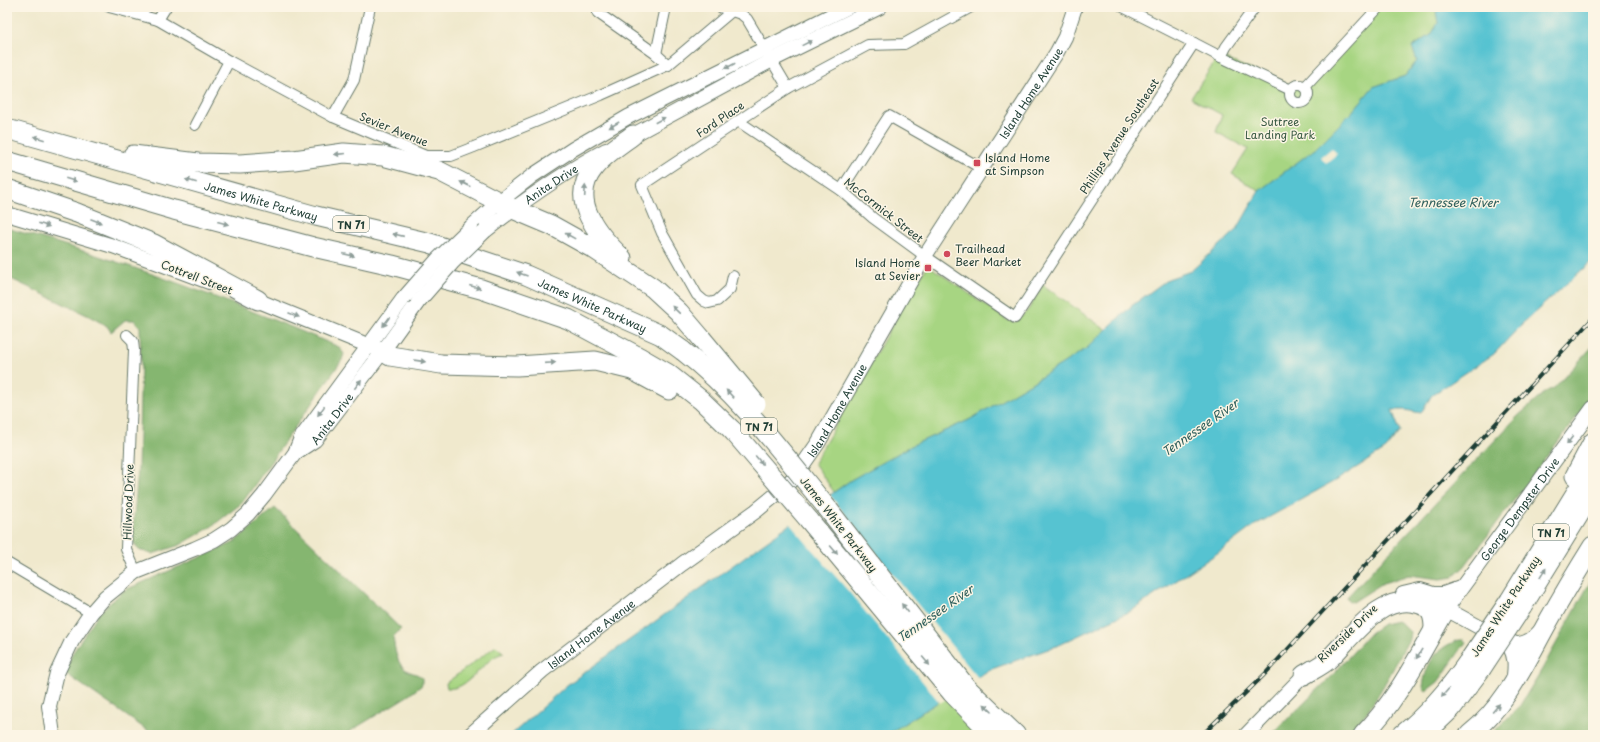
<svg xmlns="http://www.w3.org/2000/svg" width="1600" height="742" viewBox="0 0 1600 742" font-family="'Playpen Sans',sans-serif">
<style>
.green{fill:#a7d582;stroke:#63895b}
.forest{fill:#85b670;stroke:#527a52}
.water{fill:#57c3d1;stroke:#3b8082}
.pier{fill:#f0e9cd}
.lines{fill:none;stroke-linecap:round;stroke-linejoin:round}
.street-casing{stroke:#68796a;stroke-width:12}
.secondary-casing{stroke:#68796a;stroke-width:16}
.highway-casing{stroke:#68796a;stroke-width:21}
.street{stroke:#fff;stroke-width:10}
.secondary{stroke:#fff;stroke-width:14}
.highway{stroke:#fff;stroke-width:19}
.rail-casing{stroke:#1f3d34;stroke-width:4}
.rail{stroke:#fcf5e5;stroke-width:2.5;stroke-dasharray:8;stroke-linecap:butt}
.secondary-bridge-casing{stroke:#68796a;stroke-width:16;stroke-linecap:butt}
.highway-bridge-casing{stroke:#68796a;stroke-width:21;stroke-linecap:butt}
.secondary-bridge{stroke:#fff;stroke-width:14}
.highway-bridge{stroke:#fff;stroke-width:19}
.oneway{fill:#8f9e9a}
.poi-dot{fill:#d1495b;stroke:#fcf5e5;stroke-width:1.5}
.labels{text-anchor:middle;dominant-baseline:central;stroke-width:3;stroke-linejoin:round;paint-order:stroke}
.shield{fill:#fcf5e5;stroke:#617469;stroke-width:1}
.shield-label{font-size:10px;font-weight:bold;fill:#1f3d34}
.street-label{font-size:11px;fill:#1f3d34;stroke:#fcf5e5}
.park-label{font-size:11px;fill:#3a5b44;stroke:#fcf5e5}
.poi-label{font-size:11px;fill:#1f3d34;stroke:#fcf5e5;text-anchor:start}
.water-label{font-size:12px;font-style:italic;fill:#2d5e5b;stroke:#fcf5e5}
</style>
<rect width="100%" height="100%" fill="#fcf5e5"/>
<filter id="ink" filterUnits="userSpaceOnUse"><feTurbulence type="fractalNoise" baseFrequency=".025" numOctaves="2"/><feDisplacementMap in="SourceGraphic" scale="8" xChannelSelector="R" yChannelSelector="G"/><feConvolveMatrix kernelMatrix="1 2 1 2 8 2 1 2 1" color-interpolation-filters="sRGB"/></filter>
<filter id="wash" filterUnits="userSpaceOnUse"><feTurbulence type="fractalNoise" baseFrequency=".012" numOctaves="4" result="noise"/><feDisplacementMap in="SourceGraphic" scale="16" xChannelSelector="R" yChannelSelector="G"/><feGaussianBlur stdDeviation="0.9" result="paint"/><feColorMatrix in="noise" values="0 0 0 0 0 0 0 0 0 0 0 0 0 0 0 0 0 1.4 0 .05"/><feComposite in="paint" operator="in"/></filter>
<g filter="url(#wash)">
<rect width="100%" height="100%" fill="#f0e9cd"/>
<g class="green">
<path d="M1379,7H1442L1436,12L1439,23L1431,35L1412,47L1417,61L1405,76L1373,87L1352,112L1315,149L1259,191L1232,174L1248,149L1216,132L1222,115L1191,98L1214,63L1221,57L1293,87L1302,86Z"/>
<path d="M928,265L1007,320L1016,322L1028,310L1043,285L1106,330L1086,349L1038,379L969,420L913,445L851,480L834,492L814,463C852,397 888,330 928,265Z"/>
<path d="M496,646L504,653C483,657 469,692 447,688L446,683Z"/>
<path d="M946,697L981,735H886Z"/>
</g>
<g class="forest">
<path d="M7,228C121,260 231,301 339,347L344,354L342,360L242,503L211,527L180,545L152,554L139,550L132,540L138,470L141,364L140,327L134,320H125L111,332L107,326L89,316L7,277Z"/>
<path d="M1593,346V395L1464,567L1453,577L1440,579L1409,575L1383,583L1353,602L1349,601L1347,597L1518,416L1547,391L1554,388Z"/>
<path d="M275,508L401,629L393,637C395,649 396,665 408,671C414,674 417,673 422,678V685L409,695L344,735H154L65,673L72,654L98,614L123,591L233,543Z"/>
<path d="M1593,577V735H1490L1519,707L1541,671Z"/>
<path d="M1397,621L1403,625L1410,632L1409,639C1391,672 1374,709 1347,735H1271L1331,677L1370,633L1383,624Z"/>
<path d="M1459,640H1464L1466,642L1438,682L1426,691L1423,687C1426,663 1436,648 1459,640Z"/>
</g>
<path class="water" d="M1442,7H1593V260L1523,323L1494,354L1432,395L1421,413L1405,410H1392L1400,431L1386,449L1340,478L1255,525L1216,554L1131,611L1054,647L989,670L886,735H511L567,685L851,480L913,445L969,420L1038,379L1086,349L1130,307L1168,279L1191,271L1236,231L1259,191L1315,149L1352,112L1373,87L1405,76L1417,61L1412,47L1431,35L1438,23L1436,12Z"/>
<g class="pier">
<path d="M1332,148L1337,154L1326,163L1321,157Z"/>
<path d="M829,494L882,561L979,679L940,703L849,592L789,523Z"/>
</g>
</g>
<g filter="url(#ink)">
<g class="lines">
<g class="street-casing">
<g id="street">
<path d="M109,7L158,20L229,61L333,117L426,156H451L474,147L601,95L668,65L732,11"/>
<path d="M600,7L598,13L656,54L668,65"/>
<path d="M720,7L741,14L747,19L788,88"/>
<path d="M1123,7L1194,43"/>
<path d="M158,20L166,7"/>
<path d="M656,54L666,7"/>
<path d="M1221,57L1291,90"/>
<circle cx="1299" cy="94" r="9"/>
<path d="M1305,87L1379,7"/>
<path d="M333,117L354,80L370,7"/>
<path d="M738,121L841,190L873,218L925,256L1015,318L1194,43L1221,57L1226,47L1255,7"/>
<path d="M195,125L229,61"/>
<path d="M841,190L889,116L981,168"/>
<path d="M733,276L730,289L717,301L709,303L704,301L697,295L662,233L642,185L788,88L868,45L904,44L971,7"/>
<path d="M127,335L133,341L134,350L126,549L136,572"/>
<path d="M7,563L91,613"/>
</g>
</g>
<g class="secondary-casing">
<g id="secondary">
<path d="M624,140L772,60L880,7"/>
<path d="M7,214L113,246L209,282"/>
<path d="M471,227L500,201L532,176L573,149L628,117L848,7"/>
<path id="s1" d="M485,231C523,201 563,173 606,150"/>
<path d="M249,297L377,349"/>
<path id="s2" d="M295,453L315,440L383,351L418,302"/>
<path d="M1403,594L1420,590L1433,594H1443L1460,588"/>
<path d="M1419,597L1446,609L1512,645C1525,644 1531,641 1540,631"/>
<path id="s3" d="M1446,609L1593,408"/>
<path d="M53,735L49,706L57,673L72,641L91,613L105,597L136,572L194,549L214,540L231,529L248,514L264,495L295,453L301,438L403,299"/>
<path id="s4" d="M470,735L542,671L682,564L756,511L784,488L795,476L818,443L925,256L1057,52L1065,37L1075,7"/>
<path d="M1246,735L1311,668"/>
</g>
</g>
<g class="highway-casing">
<g id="highway">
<path id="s5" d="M7,129L316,216L430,243L526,275L661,335L683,351"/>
<path d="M133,155L198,163L240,164L294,160L344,153L383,156L439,171L513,209L551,225L594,249L653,288L679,312L702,339"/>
<path d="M7,161L174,210L313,247L392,265L481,289L568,319L641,358L667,373L701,400L733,431"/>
<path d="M7,189L77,213L154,244L258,300"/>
<path d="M622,258C599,236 568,201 593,169C603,155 620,145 633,135"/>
<path d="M383,351L390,356L441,364L517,366L595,361L632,370L669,390"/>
<path d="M1575,476L1593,442"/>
<path d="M828,509L966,687L1016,735"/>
<path d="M809,520L952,693L993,735"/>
<path d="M1510,600L1593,465"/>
<path d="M1522,607L1593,492"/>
<path d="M1512,645C1518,657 1518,665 1516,679"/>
<path d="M1304,675C1312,670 1321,666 1328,660C1352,637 1381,591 1420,604C1432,608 1434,617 1434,629"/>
<path d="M1363,735C1398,700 1421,651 1446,609"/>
<path d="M1402,735C1428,714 1449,689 1468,662"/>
<path d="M1424,735L1451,709L1481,669"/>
<path d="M1469,735C1507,705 1526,661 1549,620C1563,595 1578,570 1593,546"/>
</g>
</g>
<use href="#street" class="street"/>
<use href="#secondary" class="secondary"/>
<use href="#highway" class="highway"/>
<g class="rail-casing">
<path id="rail" d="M1202,735L1264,675L1593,318"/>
</g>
<use href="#rail" class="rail"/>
<g class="secondary-bridge-casing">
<g id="secondary-bridge">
<path d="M403,299L438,259L471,227"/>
<path d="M418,302L453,262L485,231"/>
</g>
</g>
<g class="highway-bridge-casing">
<g id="highway-bridge">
<path d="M702,339L756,404"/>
<path d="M683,351C740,395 783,454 828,509"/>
<path d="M733,431L809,520"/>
<path d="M1468,662L1510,600"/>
<path d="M1481,669L1522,607"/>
</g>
</g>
<use href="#secondary-bridge" class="secondary-bridge"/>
<use href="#highway-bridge" class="highway-bridge"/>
</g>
<defs><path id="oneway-solid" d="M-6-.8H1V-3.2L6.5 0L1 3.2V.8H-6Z"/></defs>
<g class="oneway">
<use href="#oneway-solid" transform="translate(807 43) rotate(-26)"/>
<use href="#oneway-solid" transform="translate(730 66) rotate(153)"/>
<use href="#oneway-solid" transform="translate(660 120) rotate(-28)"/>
<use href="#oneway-solid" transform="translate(614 125) rotate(150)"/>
<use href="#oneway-solid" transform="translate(39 138) rotate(-164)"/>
<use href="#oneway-solid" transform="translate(340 154) rotate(175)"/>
<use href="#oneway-solid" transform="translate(71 180) rotate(16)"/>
<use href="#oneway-solid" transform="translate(191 181) rotate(-164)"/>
<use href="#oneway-solid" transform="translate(465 184) rotate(-154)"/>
<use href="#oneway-solid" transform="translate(585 191) rotate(-87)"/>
<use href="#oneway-solid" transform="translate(96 221) rotate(21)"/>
<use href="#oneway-solid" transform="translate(223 223) rotate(15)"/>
<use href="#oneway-solid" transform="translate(44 225) rotate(17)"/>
<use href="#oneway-solid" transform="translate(398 235) rotate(-167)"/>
<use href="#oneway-solid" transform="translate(570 236) rotate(-151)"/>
<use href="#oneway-solid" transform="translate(349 255) rotate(13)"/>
<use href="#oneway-solid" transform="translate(522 274) rotate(-160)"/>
<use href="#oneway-solid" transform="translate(475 287) rotate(15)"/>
<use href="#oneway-solid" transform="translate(676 310) rotate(-136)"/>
<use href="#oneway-solid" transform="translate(294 315) rotate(22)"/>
<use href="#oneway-solid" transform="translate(386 322) rotate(126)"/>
<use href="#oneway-solid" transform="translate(420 361) rotate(8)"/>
<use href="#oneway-solid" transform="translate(550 363) rotate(-4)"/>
<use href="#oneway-solid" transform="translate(358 384) rotate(-53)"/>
<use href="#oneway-solid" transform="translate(730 394) rotate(-133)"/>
<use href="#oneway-solid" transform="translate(321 411) rotate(126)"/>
<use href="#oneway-solid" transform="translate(1570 440) rotate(127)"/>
<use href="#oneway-solid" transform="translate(759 460) rotate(50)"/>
<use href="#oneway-solid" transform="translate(834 550) rotate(50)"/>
<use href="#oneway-solid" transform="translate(1543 573) rotate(-58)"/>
<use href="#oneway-solid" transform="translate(905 608) rotate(-128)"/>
<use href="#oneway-solid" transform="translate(1419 654) rotate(121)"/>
<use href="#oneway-solid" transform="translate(926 661) rotate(50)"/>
<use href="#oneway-solid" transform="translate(1445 693) rotate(131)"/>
<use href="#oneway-solid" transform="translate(988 708) rotate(-136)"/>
<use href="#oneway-solid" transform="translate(1496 708) rotate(-50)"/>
</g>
</g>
<g class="poi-dot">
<rect x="973" y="159" width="8" height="8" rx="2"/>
<circle cx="947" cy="254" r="4"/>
<rect x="924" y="264" width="8" height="8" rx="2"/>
</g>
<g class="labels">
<g class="shield">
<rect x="333" y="216" width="36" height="16" rx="3"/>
<rect x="741" y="418" width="36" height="16" rx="3"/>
<rect x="1533" y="524" width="36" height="16" rx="3"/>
</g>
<g class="shield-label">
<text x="351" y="224">TN 71</text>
<text x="759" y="426">TN 71</text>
<text x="1551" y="532">TN 71</text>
</g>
<g class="street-label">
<text stroke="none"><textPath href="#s4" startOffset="866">Island Home Avenue</textPath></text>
<text transform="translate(720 119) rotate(-34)">Ford Place</text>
<text transform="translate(394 129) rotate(22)">Sevier Avenue</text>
<text transform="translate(1119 136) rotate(-57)">Phillips Avenue Southeast</text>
<text stroke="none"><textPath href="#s1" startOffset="81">Anita Drive</textPath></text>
<text stroke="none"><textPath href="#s5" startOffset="264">James White Parkway</textPath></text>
<text transform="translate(884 210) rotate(38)">McCormick Street</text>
<text transform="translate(197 277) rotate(21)">Cottrell Street</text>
<text stroke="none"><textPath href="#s5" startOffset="612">James White Parkway</textPath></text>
<text stroke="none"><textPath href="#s4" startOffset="494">Island Home Avenue</textPath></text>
<text stroke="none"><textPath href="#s2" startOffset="51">Anita Drive</textPath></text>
<text transform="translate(128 502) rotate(-88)">Hillwood Drive</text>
<text stroke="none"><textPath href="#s3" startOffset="124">George Dempster Drive</textPath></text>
<text transform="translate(839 524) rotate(52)">James White Parkway</text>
<text transform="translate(1505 606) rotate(-57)">James White Parkway</text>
<text transform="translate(1347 633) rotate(-44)">Riverside Drive</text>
<text stroke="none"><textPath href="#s4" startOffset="158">Island Home Avenue</textPath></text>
</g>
<g class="park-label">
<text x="1280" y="121">Suttree<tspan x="1280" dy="13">Landing Park</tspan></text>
</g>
<g class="poi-label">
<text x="985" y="157">Island Home<tspan x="985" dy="13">at Simpson</tspan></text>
<text x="955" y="248">Trailhead<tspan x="955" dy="13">Beer Market</tspan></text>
<text x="920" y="262" text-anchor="end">Island Home<tspan x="920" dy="13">at Sevier</tspan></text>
</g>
<g class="water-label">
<text x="1453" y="202">Tennessee River</text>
<text transform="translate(1200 427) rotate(-35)">Tennessee River</text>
<text transform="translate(935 613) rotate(-35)">Tennessee River</text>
</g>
</g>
<rect width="1600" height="742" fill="none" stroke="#fcf5e5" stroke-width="24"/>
</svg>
